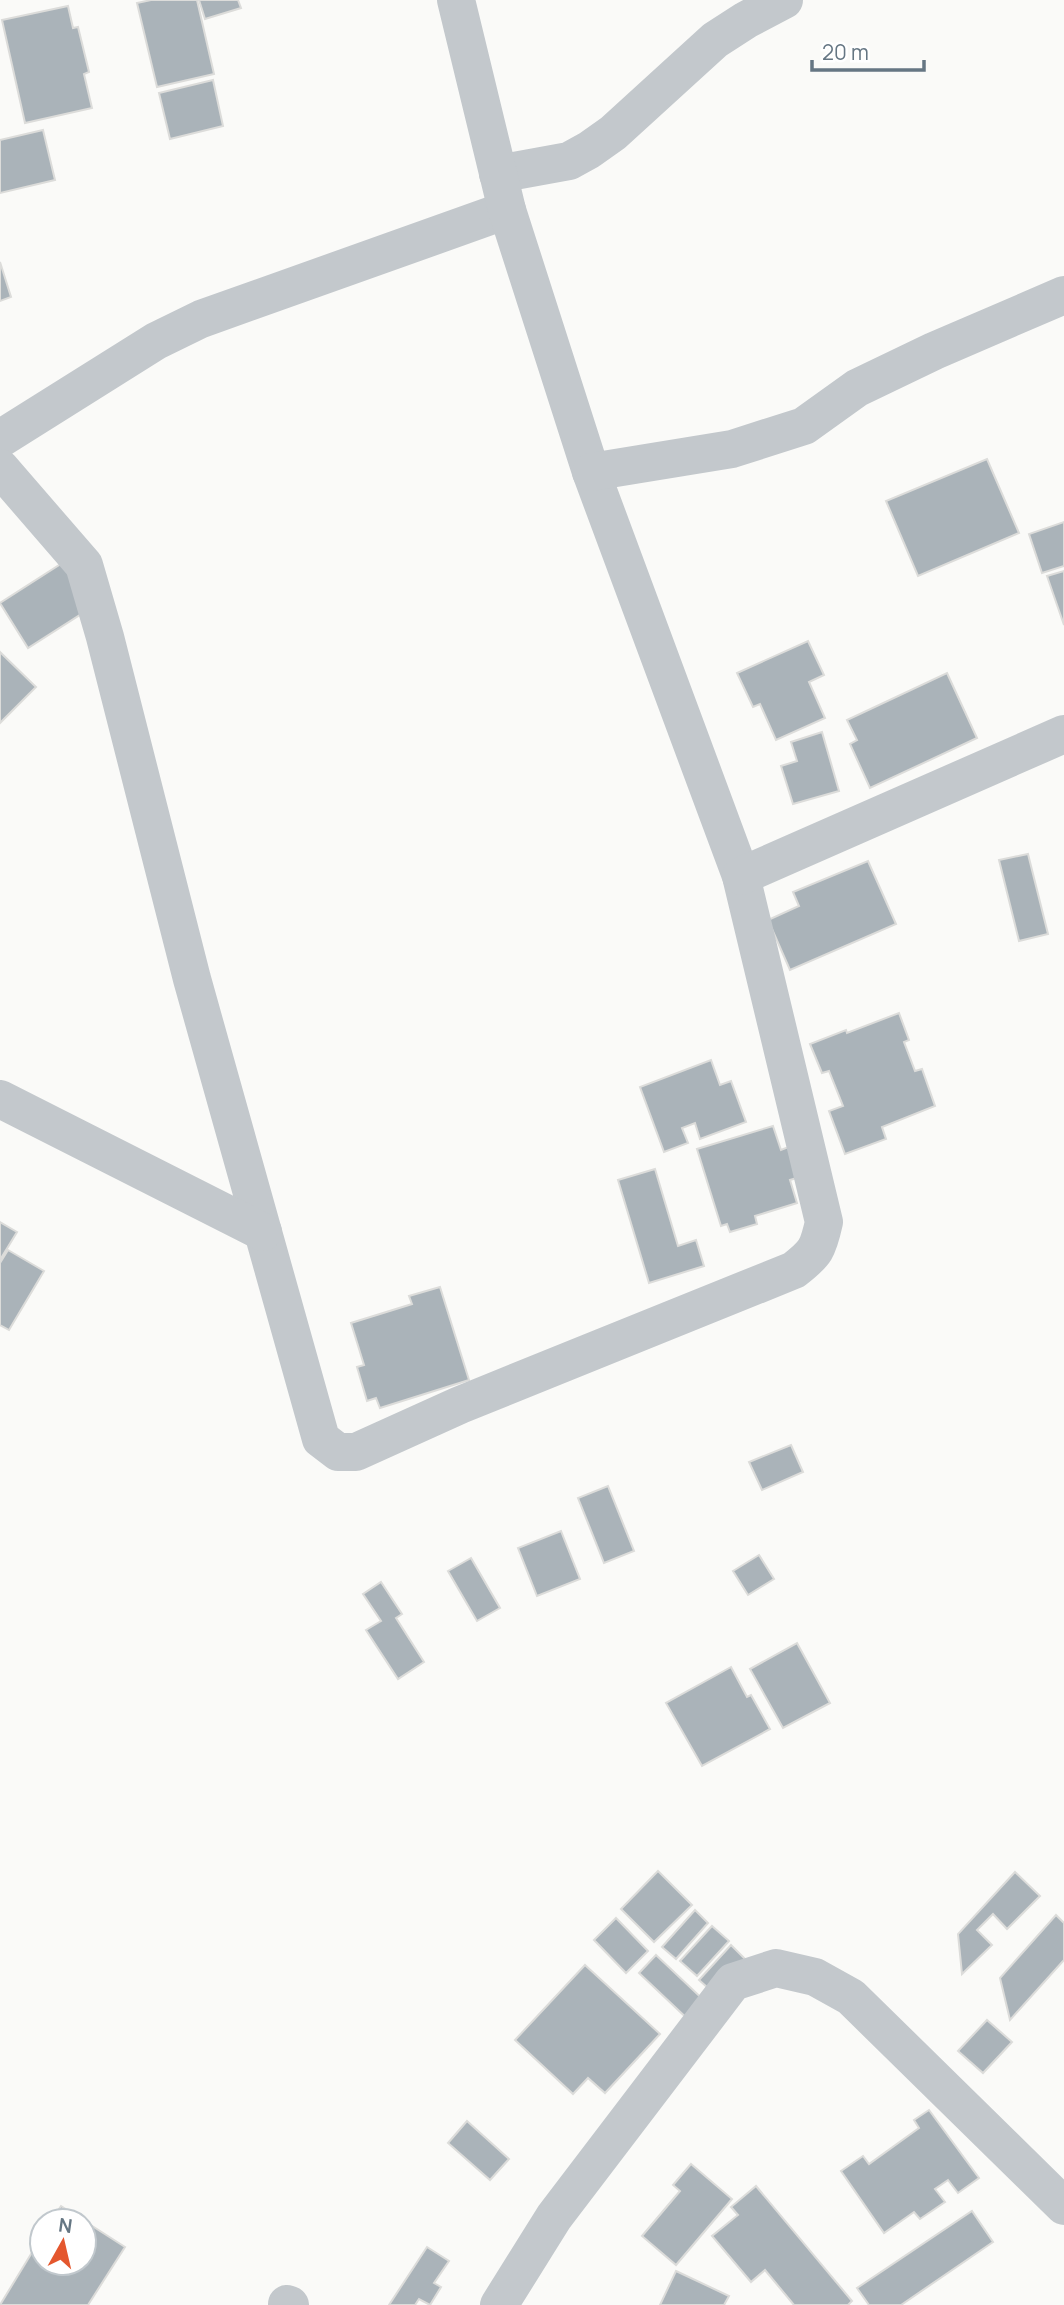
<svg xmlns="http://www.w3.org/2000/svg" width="1064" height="2305" viewBox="0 0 1064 2305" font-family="Manrope,sans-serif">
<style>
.building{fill:#aab3b9;stroke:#dcdcda;stroke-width:2}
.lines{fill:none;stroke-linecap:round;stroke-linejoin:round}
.minor{stroke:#c3c8cc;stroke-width:38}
</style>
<rect width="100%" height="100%" fill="#fafaf8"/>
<g class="building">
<path d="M151,0H197L214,74L157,87L137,3Z"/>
<path d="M199,0H238L241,8L205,19Z"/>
<path d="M68,6L73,28L78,27L89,72L84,74L92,108L25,123L2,20Z"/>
<path d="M213,80L223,126L170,139L159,93Z"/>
<path d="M43,130L55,180L0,193V140Z"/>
<path d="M0,262L11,297L0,301Z"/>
<path d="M987,459L1019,533L918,576L886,501Z"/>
<path d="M1064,522V566L1042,573L1029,534Z"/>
<path d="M67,560L89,609L28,648L0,603Z"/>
<path d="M1064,571V625L1047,576Z"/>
<path d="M808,641L824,675L809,682L825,718L776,740L760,704L753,707L737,673Z"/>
<path d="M0,652L36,687L0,723Z"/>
<path d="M947,673L977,738L870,788L850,744L857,740L847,720Z"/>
<path d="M822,732L839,791L793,804L781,766L797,761L791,742Z"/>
<path d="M1028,854L1048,934L1019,941L999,860Z"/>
<path d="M868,861L896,924L790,970L768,920L799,906L793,892Z"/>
<path d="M899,1013L909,1040L904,1042L915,1071L922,1069L935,1106L882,1127L886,1139L845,1154L829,1111L843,1106L829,1071L822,1073L810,1044L846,1030L847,1033Z"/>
<path d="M711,1060L720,1085L731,1081L746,1122L700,1139L695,1123L682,1128L688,1143L664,1152L640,1087Z"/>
<path d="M773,1126L781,1150L791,1146L800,1177L790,1180L797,1203L755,1216L757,1224L730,1232L727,1224L721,1226L697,1149Z"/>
<path d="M655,1169L678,1246L696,1240L704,1266L649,1283L618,1180Z"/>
<path d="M0,1222L17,1232L0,1260Z"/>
<path d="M8,1250L44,1271L9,1330L0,1325V1263Z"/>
<path d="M440,1287L469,1380L380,1408L376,1398L367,1401L357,1367L364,1365L351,1323L412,1304L409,1296Z"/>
<path d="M791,1445L803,1472L762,1490L749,1462Z"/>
<path d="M608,1486L634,1551L604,1563L578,1498Z"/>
<path d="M561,1531L580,1579L537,1596L518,1548Z"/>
<path d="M759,1555L774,1579L748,1595L733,1571Z"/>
<path d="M471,1558L500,1608L477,1621L448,1571Z"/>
<path d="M381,1582L402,1614L396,1618L424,1662L398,1679L366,1630L381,1621L363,1594Z"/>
<path d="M797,1643L830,1703L783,1728L750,1669Z"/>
<path d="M731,1667L747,1697L751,1695L770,1729L702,1766L666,1703Z"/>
<path d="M658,1871L692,1905L654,1942L621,1909Z"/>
<path d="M1015,1872L1040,1896L1007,1929L993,1914L977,1930L992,1945L962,1974L958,1934Z"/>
<path d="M695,1910L708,1923L676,1959L662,1947Z"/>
<path d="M1056,1915L1064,1923V1960L1010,2020L1000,1978Z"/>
<path d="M616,1918L648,1951L626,1973L594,1940Z"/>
<path d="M712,1926L729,1941L697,1976L680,1961Z"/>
<path d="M731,1945L748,1962L716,1995L699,1980Z"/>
<path d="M656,1955L710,2006L693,2024L639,1973Z"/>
<path d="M585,1965L660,2034L605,2093L588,2078L573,2094L515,2040Z"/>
<path d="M987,2020L1012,2042L983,2073L958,2051Z"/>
<path d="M929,2110L979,2178L958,2193L948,2180L935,2189L945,2202L920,2219L914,2212L884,2233L841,2171L863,2156L869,2164L919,2128L914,2120Z"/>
<path d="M467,2121L509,2159L490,2180L448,2143Z"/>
<path d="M691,2164L732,2199L676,2265L642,2236L680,2191L673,2185Z"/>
<path d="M756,2186L852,2301L848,2305H794L765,2270L751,2282L712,2236L738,2215L731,2207Z"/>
<path d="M61,2206L125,2247L88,2305H0L42,2236V2263H84V2221H51Z"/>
<path d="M972,2211L993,2242L901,2305H869L857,2288Z"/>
<path d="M427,2247L449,2261L434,2283L441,2287L430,2305L419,2299L415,2305H389Z"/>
<path d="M676,2271L729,2296L724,2305H660Z"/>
</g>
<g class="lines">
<g class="minor">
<path d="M498,174L569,161L589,150L613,133L715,40L746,20L784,0"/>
<path d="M0,439L156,341L201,319L507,210"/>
<path d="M0,468L84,565L105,637L192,979L321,1439L338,1452H356L460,1405L794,1270C816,1253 818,1249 824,1222L741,876L591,472L507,210L456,0"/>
<path d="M591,472L732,449L804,426L857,388L934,351L1064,295"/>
<path d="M741,876L1064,734"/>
<path d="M0,1099L263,1232"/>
<path d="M287,2304L290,2305"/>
<path d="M499,2305L554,2217L733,1982L776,1968L815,1977L851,1997L1064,2206"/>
</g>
</g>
<g transform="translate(63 2242) rotate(8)"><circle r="33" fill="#ffffff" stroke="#c1c8cd" stroke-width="2"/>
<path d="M0-5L12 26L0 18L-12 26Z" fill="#e4572e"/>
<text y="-10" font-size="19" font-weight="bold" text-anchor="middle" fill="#657683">N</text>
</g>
<path d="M812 60v10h112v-10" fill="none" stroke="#657683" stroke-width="3.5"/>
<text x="822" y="60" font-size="21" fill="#657683" stroke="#ffffff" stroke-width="5" paint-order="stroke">20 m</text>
</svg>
